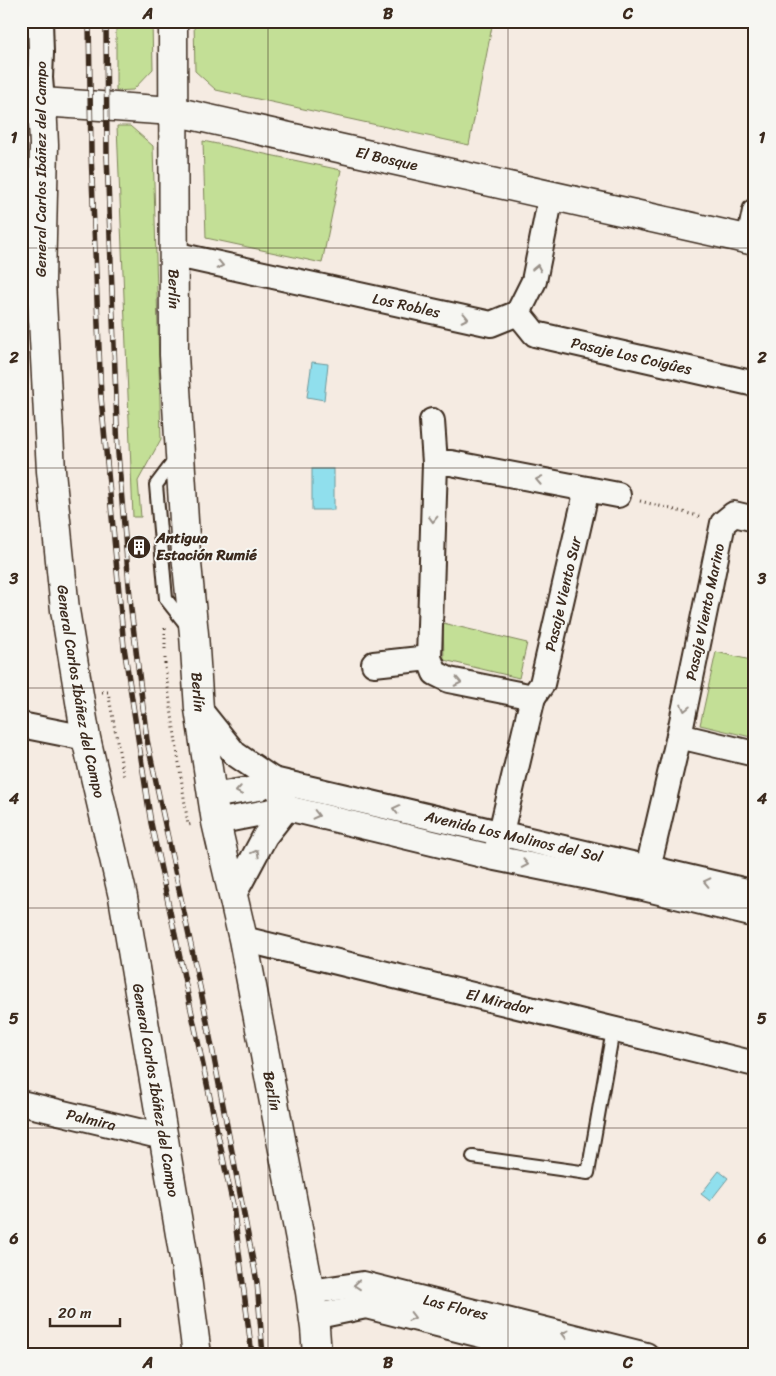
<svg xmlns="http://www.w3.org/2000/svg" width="776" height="1376" viewBox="0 0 776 1376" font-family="Sriracha,sans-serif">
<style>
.green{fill:#c3df96;stroke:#7f845a}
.water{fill:#90dfed;stroke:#6e979a}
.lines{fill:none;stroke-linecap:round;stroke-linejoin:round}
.lane-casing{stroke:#3b2a1e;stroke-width:16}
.street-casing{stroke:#3b2a1e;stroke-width:28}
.secondary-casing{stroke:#3b2a1e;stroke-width:31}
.path{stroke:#3b2a1e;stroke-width:3;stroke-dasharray:1 4;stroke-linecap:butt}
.lane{stroke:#f6f6f2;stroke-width:12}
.street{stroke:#f6f6f2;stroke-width:24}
.secondary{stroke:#f6f6f2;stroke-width:28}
.rail-casing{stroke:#3b2a1e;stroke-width:5.5}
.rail{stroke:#f6f6f2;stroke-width:4;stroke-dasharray:11;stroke-linecap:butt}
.oneway{stroke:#989088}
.grid{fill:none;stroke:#3b2a1e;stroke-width:1;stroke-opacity:0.55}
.labels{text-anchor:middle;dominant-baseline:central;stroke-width:4;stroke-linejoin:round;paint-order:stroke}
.street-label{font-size:15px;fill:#3b2a1e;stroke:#f6f6f2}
.poi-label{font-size:15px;font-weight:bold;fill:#3b2a1e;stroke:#f6f6f2;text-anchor:start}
.neatline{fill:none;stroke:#3b2a1e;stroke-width:2}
.grid-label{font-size:16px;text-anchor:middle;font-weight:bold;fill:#3b2a1e}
</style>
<rect width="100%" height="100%" fill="#f5ebe2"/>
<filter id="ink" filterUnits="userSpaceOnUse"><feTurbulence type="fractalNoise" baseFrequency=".02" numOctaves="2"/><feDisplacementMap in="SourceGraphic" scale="10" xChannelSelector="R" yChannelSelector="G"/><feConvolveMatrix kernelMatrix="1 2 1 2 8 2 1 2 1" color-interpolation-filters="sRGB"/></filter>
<g filter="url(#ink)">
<g class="green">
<path d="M116,21H152L153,69L133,90L116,91Z"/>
<path d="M194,21H493L469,145L216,90L195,71Z"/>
<path d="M117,126H130L153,146L161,439L138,481L141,517H133Z"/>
<path d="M203,141L341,170L322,263L206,238Z"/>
<path d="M443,623L527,643L519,678L444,660Z"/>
<path d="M716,652L755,661V738L700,725Z"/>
</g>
<g class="water">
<path d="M312,362L328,364L324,400L307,397Z"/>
<rect x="312" y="469" width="22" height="41"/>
<path d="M719,1171L728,1178L710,1201L701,1194Z"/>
</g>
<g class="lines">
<g class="lane-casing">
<g id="lane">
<path d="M177,457L156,485L166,599L188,627"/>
<path d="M473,1157L588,1173L613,1030"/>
</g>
</g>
<g class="street-casing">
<g id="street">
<path d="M40,21L41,53L40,78L42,102"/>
<path d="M749,240L755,211"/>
<path id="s1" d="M173,254L491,324L518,313L534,281L551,196"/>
<path id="s2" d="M518,313L535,334L755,384"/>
<path d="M432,421L435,463"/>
<path d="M587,489L542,684L533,697L449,680L435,673L429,658L435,463H451L618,495"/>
<path d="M755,519L734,514L723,523L679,736L755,754"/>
<path d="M374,664L429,658"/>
<path d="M199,709L235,754L273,780L287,808L265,836L233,896"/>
<path d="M21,725L86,738"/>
<path id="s3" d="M212,796L259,788L273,780L755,893"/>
<path d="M216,822L287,808L495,858L643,888L755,915"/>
<path d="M497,849L533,697"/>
<path d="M644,885L679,736"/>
<path id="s4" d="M243,939L755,1064"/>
<path id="s5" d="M21,1103L163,1137"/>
<path id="s6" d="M310,1292L363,1284L646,1355"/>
<path d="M313,1317L366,1306L560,1355"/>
</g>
</g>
<g class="secondary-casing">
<g id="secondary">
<path id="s7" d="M173,21L174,355L186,554L194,634L199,709L216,822L243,939L310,1292L315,1328L317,1355"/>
<path id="s8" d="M21,84L42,102L173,111L755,241"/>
<path id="s9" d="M42,102L44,145L41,282L51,471L65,610L86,738L123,897L186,1270L197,1355"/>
</g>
</g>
<g class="path">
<path d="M640,501L702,517"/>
<path d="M165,628V667L188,825L193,824"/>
<path d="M102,692H108L124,778"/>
</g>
<use href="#lane" class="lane"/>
<use href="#street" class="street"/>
<use href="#secondary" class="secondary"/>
<g class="rail-casing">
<g id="rail">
<path d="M89,21L91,153L101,397L124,647L151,823L233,1205L252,1355"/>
<path d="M106,21L107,155L118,453L131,609L147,740L204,1006L257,1282L263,1355"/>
</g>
</g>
<use href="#rail" class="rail"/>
</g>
<defs><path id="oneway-chevron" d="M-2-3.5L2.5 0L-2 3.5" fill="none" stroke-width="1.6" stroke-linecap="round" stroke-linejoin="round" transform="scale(1.25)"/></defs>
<g class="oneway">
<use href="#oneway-chevron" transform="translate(220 265) rotate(12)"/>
<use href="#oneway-chevron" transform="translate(537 268) rotate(-79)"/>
<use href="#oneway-chevron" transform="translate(465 318) rotate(12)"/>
<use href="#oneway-chevron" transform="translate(539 480) rotate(-169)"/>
<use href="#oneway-chevron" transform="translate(433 519) rotate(92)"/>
<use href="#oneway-chevron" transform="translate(458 682) rotate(12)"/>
<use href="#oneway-chevron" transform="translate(685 708) rotate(102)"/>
<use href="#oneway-chevron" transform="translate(239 791) rotate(170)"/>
<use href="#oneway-chevron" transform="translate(396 809) rotate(-167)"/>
<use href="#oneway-chevron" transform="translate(316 815) rotate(14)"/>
<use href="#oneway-chevron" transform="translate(256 853) rotate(-61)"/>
<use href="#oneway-chevron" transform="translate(525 864) rotate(11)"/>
<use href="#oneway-chevron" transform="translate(707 882) rotate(-167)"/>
<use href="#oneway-chevron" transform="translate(357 1285) rotate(175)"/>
<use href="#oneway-chevron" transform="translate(412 1317) rotate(14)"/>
<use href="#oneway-chevron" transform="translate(565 1334) rotate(-166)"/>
</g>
</g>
<path class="grid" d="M268,21V1355M508,21V1355M21,248H755M21,468H755M21,688H755M21,908H755M21,1128H755"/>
<defs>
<g id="building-disc" transform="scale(1.25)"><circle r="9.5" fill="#3b2a1e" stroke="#f6f6f2"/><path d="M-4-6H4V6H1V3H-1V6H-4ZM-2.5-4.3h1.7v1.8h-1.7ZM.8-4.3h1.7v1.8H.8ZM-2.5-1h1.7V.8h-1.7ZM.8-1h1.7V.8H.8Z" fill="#fff"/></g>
</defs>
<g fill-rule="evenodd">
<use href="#building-disc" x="139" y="547"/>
</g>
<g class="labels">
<g class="street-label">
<text stroke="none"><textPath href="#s8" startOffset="378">El Bosque</textPath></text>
<text transform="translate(41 169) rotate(-90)">General Carlos Ibáñez del Campo</text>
<text stroke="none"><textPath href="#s7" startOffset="268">Berlín</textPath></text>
<text stroke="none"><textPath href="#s1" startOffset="239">Los Robles</textPath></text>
<text stroke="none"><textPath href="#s2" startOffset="126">Pasaje Los Coigûes</textPath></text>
<text transform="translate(563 594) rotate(-77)">Pasaje Viento Sur</text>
<text transform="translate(705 612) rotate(-78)">Pasaje Viento Marino</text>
<text stroke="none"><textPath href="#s9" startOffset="592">General Carlos Ibáñez del Campo</textPath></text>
<text stroke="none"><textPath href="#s7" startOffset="672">Berlín</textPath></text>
<text stroke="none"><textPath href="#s3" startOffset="311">Avenida Los Molinos del Sol</textPath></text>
<text stroke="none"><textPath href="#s4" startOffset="264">El Mirador</textPath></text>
<text stroke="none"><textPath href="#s9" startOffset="998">General Carlos Ibáñez del Campo</textPath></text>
<text stroke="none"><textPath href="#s7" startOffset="1078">Berlín</textPath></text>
<text stroke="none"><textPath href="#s5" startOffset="72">Palmira</textPath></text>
<text stroke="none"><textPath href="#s6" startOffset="149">Las Flores</textPath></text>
</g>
<g class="poi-label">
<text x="156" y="538">Antigua<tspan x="156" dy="17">Estación Rumié</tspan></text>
</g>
</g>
<rect width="776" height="1376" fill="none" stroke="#f6f6f2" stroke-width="55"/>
<path d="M50 1318v8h70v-8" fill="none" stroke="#3b2a1e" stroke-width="2.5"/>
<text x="58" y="1318" font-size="15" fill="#3b2a1e" stroke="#f6f6f2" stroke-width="4" paint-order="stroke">20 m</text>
<rect x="28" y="28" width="720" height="1320" class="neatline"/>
<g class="grid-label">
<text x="148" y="19">A</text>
<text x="388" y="19">B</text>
<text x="628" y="19">C</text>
<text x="14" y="143">1</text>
<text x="762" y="143">1</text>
<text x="14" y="363">2</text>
<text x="762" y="363">2</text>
<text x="14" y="584">3</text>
<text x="762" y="584">3</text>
<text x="14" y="804">4</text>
<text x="762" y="804">4</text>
<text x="14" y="1024">5</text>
<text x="762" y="1024">5</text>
<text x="14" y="1244">6</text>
<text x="762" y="1244">6</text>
<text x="148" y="1368">A</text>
<text x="388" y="1368">B</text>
<text x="628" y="1368">C</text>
</g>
</svg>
